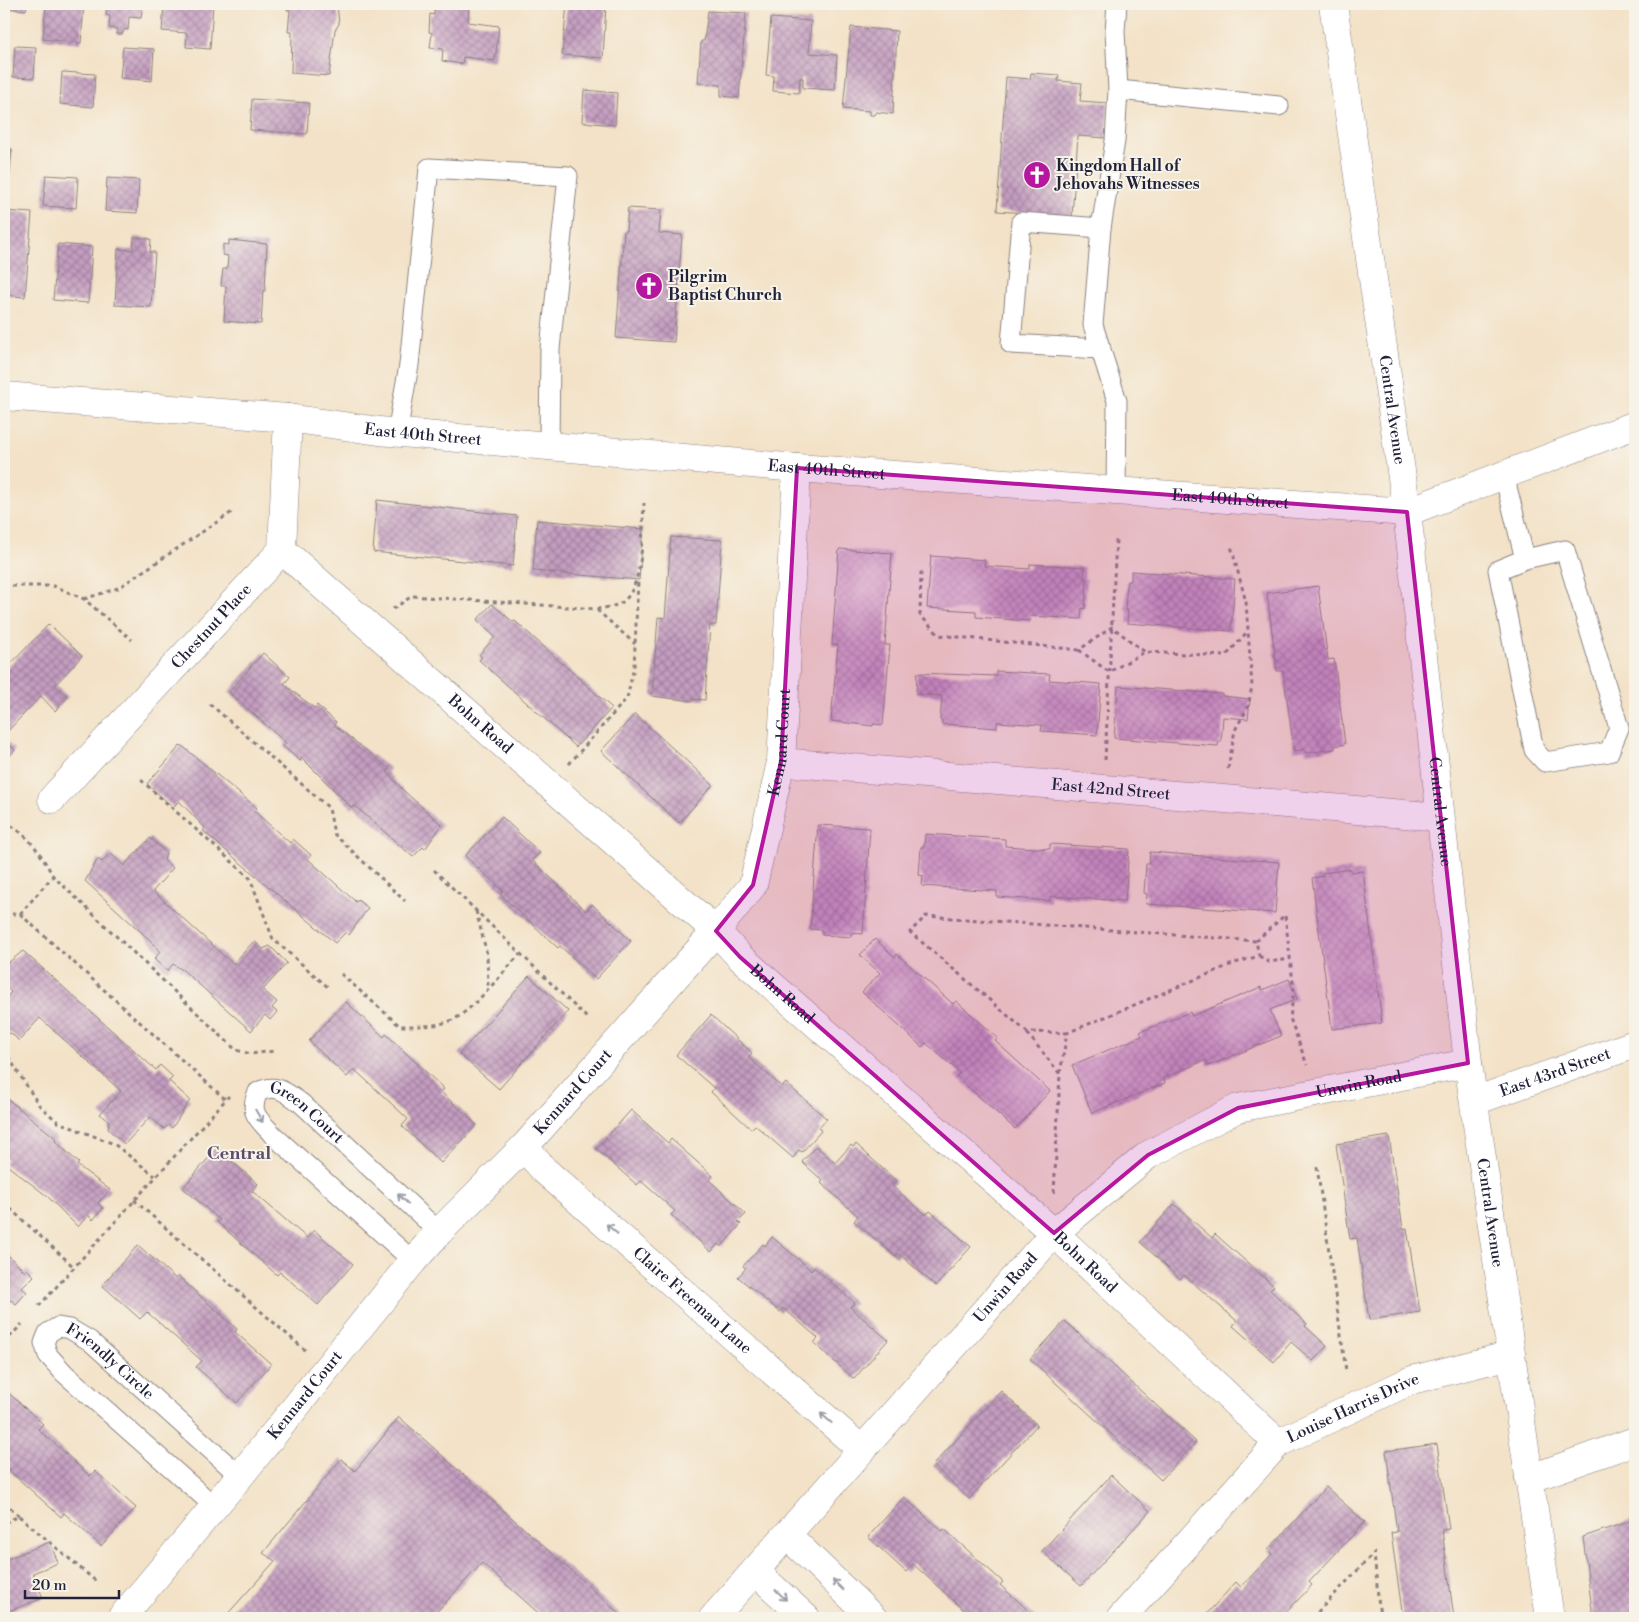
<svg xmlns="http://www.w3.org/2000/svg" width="1639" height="1622" viewBox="0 0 1639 1622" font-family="'Libre Bodoni',serif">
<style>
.building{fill:url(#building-cross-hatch)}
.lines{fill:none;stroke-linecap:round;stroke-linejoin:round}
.lane-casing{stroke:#8a8281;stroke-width:21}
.street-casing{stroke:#8a8281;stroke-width:29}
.secondary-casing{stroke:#8a8281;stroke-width:29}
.path{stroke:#8a8281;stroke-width:3;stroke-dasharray:4 4;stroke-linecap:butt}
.lane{stroke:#fff;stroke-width:19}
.street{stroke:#fff;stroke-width:28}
.secondary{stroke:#fff;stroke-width:28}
.oneway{stroke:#9c9ca7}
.marked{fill:#b5179e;fill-opacity:0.2;stroke:#b5179e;stroke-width:4;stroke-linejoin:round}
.labels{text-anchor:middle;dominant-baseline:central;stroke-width:4;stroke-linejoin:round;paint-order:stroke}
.poi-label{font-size:16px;font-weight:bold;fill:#22223b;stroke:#f7f3e8;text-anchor:start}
.street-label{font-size:16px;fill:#22223b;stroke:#f7f3e8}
.neighbourhood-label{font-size:18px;font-weight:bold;fill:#5b4d6a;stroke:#f7f3e8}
</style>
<defs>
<pattern id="building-cross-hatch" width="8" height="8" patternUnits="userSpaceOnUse" patternTransform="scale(1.25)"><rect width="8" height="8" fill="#c49dc0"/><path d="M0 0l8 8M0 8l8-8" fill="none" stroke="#9f809d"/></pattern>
</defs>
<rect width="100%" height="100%" fill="#f7f3e8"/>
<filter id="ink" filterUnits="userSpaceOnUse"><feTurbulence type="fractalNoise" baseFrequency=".02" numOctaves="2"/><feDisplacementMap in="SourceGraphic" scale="10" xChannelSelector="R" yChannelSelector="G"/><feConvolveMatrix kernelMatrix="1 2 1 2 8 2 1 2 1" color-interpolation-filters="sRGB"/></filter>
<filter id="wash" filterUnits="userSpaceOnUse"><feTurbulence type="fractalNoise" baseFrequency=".0096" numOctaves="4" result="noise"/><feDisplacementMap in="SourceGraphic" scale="20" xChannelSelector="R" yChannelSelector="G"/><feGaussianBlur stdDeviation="1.12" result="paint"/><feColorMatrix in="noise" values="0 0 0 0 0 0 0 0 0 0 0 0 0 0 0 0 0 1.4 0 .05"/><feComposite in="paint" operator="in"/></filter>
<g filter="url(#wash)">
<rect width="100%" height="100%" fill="#f3e2c7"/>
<g id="blocks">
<g class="building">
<path d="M4,4H27L26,10L4,8Z"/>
<path d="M46,4H84L81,43L43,39Z"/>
<path d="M107,4H143L141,18L129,17L128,30L125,29L122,34H117V29L109,28L110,16L106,15Z"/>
<path d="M164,4H213L210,49L186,47L187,33L162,31Z"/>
<path d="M288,4H337L339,24L335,30L329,76L291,73L292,32H288L290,10H287Z"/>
<path d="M435,4H469L468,22L499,26L495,61L463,57L462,64L442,61L443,49L430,48L432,33L429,32L430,14L434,15Z"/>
<path d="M567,4H606L603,58L562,55Z"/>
<path d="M708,11L746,13L739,98L721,96V85L698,83L701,41H704Z"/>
<path d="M771,18L811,21L809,53L837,55L835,90L803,88V78H800L799,93L773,91L774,76L766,75Z"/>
<path d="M851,27L897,31L893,114L876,112L875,115H870V111L843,109Z"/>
<path d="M15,46L36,47L34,78L13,77Z"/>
<path d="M123,47L154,49L152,81L120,78Z"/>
<path d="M62,72L95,74L93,107L60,104Z"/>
<path d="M1031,73L1059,75L1058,81L1082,83L1080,101L1108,103L1106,138L1078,136L1072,216L997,211L1006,77L1030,79Z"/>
<path d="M584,90L617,93L615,125L582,122Z"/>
<path d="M252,99L309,103L307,134L250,130Z"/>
<path d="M4,148L12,149L9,180L4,179Z"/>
<path d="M46,175L78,177L76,208L43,206Z"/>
<path d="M107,178L139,180L137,213L105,211Z"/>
<path d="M628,208L661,210L659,233L682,235L674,342L616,338L624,231H626Z"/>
<path d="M4,211L32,213L25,297L4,295Z"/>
<path d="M134,237L151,239L150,252H155L151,307L115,305L118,249L133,250Z"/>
<path d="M229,240L267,244L265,291H263L261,324L224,321L226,286H221L223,269H227L228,256L223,255V244L229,245Z"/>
<path d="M58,244L92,247L88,303L53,300Z"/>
<path d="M377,500L517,516L513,566L373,552Z"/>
<path d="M537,520L643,529L639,580L533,571Z"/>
<path d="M671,537L722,540L716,625H710L705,700L693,699V701L652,696L658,617L665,618Z"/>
<path d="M839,549L892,553L885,645H890L883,725L873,724V726L831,721L838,645H832Z"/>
<path d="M931,556L985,560L984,566L1030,569V564L1085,567L1084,578L1087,579L1085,609L1082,608L1081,619L1031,616L1030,621L976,617V611L927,608Z"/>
<path d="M1131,571L1235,579L1231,631L1127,623L1128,610H1125L1127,581H1131Z"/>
<path d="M1318,586L1328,660L1334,659L1345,744L1335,746V749L1306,753L1305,749L1294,751L1283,671H1277L1267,593Z"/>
<path d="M492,604L513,622L515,621L612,708L576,747L479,660L482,657L479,655L495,637L477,620Z"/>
<path d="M49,624L82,656L55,685L68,697L55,711L41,696L4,735V671Z"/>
<path d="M263,653L290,677L284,684L314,708L317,705L336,722L334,725L390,769L387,772L404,791L442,825L425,849L423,847L413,857L354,805L352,808L302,758L300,761L283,746L286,743L229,692Z"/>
<path d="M996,671L1050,674L1049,680L1101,684L1097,735L1041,731L1042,725L997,722V728L942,724V720H940L942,696L916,694L917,673L996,676Z"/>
<path d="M1118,686L1222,694V696L1250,699L1248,719L1223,717L1221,742L1219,741L1218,746L1114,738Z"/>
<path d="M635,714L713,785L679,823L601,751Z"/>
<path d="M4,739L15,750L4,762Z"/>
<path d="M181,745L257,808L254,811L290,843L293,839L311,855L308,859L356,902L358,900L368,908L349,935L346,932L335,943L203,831L205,828L179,801L173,807L147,784Z"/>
<path d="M502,817L540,853L532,860L586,911L592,904L631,941L596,979L560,946L558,948L500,894L503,891L465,856Z"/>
<path d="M818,825L870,828L863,934L851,933V937L822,935V930L810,929Z"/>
<path d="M925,834L1005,839V846L1050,849V844L1129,849L1125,901L1050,896V901L997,897V891L922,886L923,876L919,875L921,847H924Z"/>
<path d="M150,838L166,853L164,860L173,868L153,891L233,964L254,941L263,949L270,946L287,963L263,990L277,1002L272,1008L277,1012L270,1020L265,1015L251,1031L184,971L173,964L167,971L154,959L160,952L151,941L85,881L98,859L102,862L110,853L124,866Z"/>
<path d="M1150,852L1279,862L1275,913L1146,904L1147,894L1144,893L1146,864H1149Z"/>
<path d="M1351,869V872L1363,871L1382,1023L1332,1029L1312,878L1323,876V873Z"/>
<path d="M875,939L895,957L897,954L953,1004L956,1001L998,1038L995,1041L1050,1091L1015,1129L956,1076L960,1073L926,1043L922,1047L862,992L880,973L860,955Z"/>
<path d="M23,951L156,1070L160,1065L173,1077L169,1081L190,1100L172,1128L169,1125L164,1129L150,1117L125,1144L108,1129L109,1121L100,1114L121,1091L40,1018L19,1041L11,1033L4,1035V1001L11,992L4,985V966Z"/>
<path d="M529,976L568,1011L499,1089L459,1054Z"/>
<path d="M1289,979L1297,999L1270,1010L1281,1036L1208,1066L1206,1060L1163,1078L1165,1083L1092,1113L1072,1065L1142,1036L1140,1032L1190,1012L1192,1016L1261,987L1262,990Z"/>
<path d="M346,1002L384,1037L386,1034L444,1089L441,1092L477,1125L441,1163L402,1126L408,1119L354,1069L347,1077L309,1041Z"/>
<path d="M711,1015L752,1053L748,1057L782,1087L786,1083L827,1119L819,1128L821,1131L802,1152L799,1150L793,1158L755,1125L751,1129L711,1092L714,1088L676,1055Z"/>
<path d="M4,1096L57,1139L55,1141L79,1163L77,1165L110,1190L98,1203L103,1208L93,1220L88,1215L78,1227L47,1196L4,1163L7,1159L4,1157Z"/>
<path d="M631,1110L668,1143L671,1139L713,1176L709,1180L746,1214L738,1222L741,1224L721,1247L718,1244L711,1252L671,1215L675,1211L641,1181L637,1185L596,1149Z"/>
<path d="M1389,1136L1403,1229L1407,1228L1420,1312L1369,1320L1357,1238L1350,1239L1336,1144Z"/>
<path d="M856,1144L896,1181L892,1186L926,1215L930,1211L971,1247L936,1286L898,1253L896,1257L854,1221L858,1216L821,1183L823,1181L802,1162L816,1146L835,1163L851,1145L853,1147Z"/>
<path d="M217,1148L258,1184L252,1191L307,1238L314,1230L353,1264L318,1305L280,1272L277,1275L217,1222L220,1220L183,1188Z"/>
<path d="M1174,1204L1212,1238L1215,1234L1274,1286L1270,1290L1307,1324L1305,1326L1327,1346L1313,1361L1291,1342L1274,1362L1233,1326L1237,1321L1184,1275L1180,1279L1140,1242Z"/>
<path d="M772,1237L811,1270L814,1267L855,1303L850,1307L888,1340L854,1379L814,1343L818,1338L783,1308L780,1312L738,1277L746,1268L743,1266L763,1244L765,1246Z"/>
<path d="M138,1245L176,1279L178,1276L237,1329L235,1332L271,1364L237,1403L196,1367L202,1361L147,1312L140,1319L102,1285Z"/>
<path d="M4,1251L25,1272L27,1269L34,1276L22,1288L27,1292L16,1304L11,1300L4,1309Z"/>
<path d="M1065,1321L1196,1442L1161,1480L1030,1359Z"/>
<path d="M4,1389L43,1424L38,1429L53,1442L90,1476L95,1471L136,1508L101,1546L64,1513L61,1517L4,1466L6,1460L4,1458Z"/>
<path d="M1001,1391L1037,1425L969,1499L933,1465Z"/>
<path d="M399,1417L624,1618H544L482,1563L431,1618H224L275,1561L263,1553L341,1459L355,1471Z"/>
<path d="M1437,1444L1449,1529L1442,1530L1454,1618H1403L1391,1533L1397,1532L1386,1451Z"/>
<path d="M1111,1475L1150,1511L1081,1586L1042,1551Z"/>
<path d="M1326,1487L1365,1522L1309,1582L1312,1585L1281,1618H1203L1236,1582L1241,1587L1272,1554L1268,1550Z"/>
<path d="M904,1497L942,1531L944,1529L1003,1582L1000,1585L1037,1618H962L967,1613L913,1564L906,1572L868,1537Z"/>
<path d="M1633,1520L1635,1527V1618H1593L1583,1537Z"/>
<path d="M50,1542L58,1563L33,1573L43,1598L4,1613V1560Z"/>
</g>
</g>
</g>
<g filter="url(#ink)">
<use href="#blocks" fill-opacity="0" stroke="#8a8281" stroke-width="1"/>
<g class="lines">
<g class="lane-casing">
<g id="lane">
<path d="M1118,90L1279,106"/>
<path d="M1101,349L1011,344L1021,222L1101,228"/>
<path d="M397,433L409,365L429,168L568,176L550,349L549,446"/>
<path d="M1504,475L1525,559L1565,550L1619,728L1609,752L1545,762L1534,750L1498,570L1525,559"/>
<path d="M1116,491L1117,401L1093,325L1101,228L1115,141L1118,90L1115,31L1117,4"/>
<path id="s1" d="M413,1261L273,1135C259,1119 248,1114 258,1092C277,1083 285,1092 301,1103L439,1232"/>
<path id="s2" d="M213,1505L64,1373L48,1355L44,1343L48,1333L58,1327L70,1329L90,1341L240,1476"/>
</g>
</g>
<g class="street-casing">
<g id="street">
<path id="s3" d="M282,550L691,909L716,931L740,957L1054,1233L1278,1443"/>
<path id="s4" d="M781,762L1440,817"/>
<path id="s5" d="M52,799L282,550L288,418"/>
<path id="s6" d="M1475,1101L1635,1044"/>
<path id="s7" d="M524,1147L544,1170L862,1450"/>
<path d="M1529,1479L1635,1441"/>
<path d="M787,1535L873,1618"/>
<path d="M755,1571L806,1618"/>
<path id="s8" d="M121,1618L240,1476L413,1261L439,1232L524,1147L716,931L753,885L781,762L797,468"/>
<path id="s9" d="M713,1618L1054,1233L1148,1155L1238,1108L1468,1063"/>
<path id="s10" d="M1121,1618L1278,1443L1412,1380L1511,1355"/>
</g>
</g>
<g class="secondary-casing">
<g id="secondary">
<path id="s11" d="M1333,4L1407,512L1468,1063L1550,1618"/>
<path id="s12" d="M4,396L288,418L379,431L797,468L1407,512L1635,425"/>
</g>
</g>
<g class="path">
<path d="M921,572L920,615L939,635L1079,650L1112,627L1145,652L1226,656L1248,631"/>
<path d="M4,586H54L84,599L132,640"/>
<path d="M84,599L118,588L232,512"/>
<path d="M393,609L412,596L597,609C604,608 613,607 619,604C645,592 642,528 644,503"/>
<path d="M597,610L635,644"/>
<path d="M1079,650L1109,672L1145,652"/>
<path d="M210,704L329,808L334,834L405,901"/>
<path d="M1105,760L1116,539"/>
<path d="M569,764L627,698L634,667L638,581"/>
<path d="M1228,769L1235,730L1248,707L1252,686L1246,602L1231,546"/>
<path d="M141,780L250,878L273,939L329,988"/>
<path d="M4,822C28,833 41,854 53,876L236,1050L251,1054L275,1051"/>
<path d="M434,870L589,1020"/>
<path d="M476,911L487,954L488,988"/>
<path d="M4,914H20L225,1099"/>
<path d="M20,914L53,876"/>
<path d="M1256,941L1285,915L1294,991L1290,1018L1307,1065"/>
<path d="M1259,956L1269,962L1290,959"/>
<path d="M341,974L400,1026C417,1026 434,1027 450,1021C469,1015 505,970 520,954"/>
<path d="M1027,1033L1060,1074"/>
<path d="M4,1050L39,1105L58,1122L114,1144L155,1176"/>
<path d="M1317,1167L1346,1371"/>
<path d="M1054,1193L1060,1074L1067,1033L1027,1032L910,932L926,916L1256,941L1259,956L1235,963L1067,1033"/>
<path d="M134,1200L305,1350"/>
<path d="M4,1203L74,1267"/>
<path d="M39,1306L229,1096"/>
<path d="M4,1343L22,1324"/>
<path d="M4,1502L19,1516L4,1523"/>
<path d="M19,1516L98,1583"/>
<path d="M1312,1618L1374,1553L1380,1618"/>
</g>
<use href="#lane" class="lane"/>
<use href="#street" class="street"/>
<use href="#secondary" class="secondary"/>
</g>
<defs><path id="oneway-shaft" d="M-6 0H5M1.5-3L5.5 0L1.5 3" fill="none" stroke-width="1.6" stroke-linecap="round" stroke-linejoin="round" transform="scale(1.25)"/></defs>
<g class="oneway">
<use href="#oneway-shaft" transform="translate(259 1116) rotate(60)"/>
<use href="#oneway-shaft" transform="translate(403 1199) rotate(-137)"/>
<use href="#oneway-shaft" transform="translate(612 1229) rotate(-139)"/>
<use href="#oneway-shaft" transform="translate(826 1418) rotate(-139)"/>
<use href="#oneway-shaft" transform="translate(838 1585) rotate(-136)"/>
<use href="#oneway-shaft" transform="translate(781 1595) rotate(43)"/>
</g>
</g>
<path class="marked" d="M797,468L1407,512L1468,1063L1238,1108L1148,1155L1054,1233L740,957L716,931L753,885L781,762Z"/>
<defs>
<g id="church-disc" transform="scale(1.4375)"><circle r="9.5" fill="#b5179e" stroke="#f7f3e8"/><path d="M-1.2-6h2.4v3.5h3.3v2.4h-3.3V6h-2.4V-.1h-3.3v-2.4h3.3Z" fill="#fff"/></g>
</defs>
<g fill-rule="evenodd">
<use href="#church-disc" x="1037" y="175"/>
<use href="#church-disc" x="649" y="286"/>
</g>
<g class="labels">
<g class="poi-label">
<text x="1056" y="166">Kingdom Hall of<tspan x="1056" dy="18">Jehovahs Witnesses</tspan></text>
<text x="668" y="277">Pilgrim<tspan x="668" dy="18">Baptist Church</tspan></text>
</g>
<g class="street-label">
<text stroke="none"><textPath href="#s11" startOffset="410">Central Avenue</textPath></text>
<text stroke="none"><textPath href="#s12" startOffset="421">East 40th Street</textPath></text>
<text stroke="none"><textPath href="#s12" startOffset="826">East 40th Street</textPath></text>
<text stroke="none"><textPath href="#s12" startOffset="1231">East 40th Street</textPath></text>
<text stroke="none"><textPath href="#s5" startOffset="235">Chestnut Place</textPath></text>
<text stroke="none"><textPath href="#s3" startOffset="264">Bohn Road</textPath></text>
<text stroke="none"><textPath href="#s8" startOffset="1114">Kennard Court</textPath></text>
<text stroke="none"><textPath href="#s4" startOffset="331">East 42nd Street</textPath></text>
<text stroke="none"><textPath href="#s11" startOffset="815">Central Avenue</textPath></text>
<text stroke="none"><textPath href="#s3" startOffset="669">Bohn Road</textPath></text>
<text stroke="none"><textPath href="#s6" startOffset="85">East 43rd Street</textPath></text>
<text stroke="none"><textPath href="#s9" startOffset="861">Unwin Road</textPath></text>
<text stroke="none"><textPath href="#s8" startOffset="694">Kennard Court</textPath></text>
<text stroke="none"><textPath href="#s1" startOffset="296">Green Court</textPath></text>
<text stroke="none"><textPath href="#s11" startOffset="1219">Central Avenue</textPath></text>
<text stroke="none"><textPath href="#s3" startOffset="1074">Bohn Road</textPath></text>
<text stroke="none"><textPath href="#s9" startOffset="441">Unwin Road</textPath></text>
<text stroke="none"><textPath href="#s7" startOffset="228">Claire Freeman Lane</textPath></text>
<text stroke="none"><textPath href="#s2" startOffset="322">Friendly Circle</textPath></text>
<text stroke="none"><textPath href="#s8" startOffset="289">Kennard Court</textPath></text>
<text stroke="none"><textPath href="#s10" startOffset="318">Louise Harris Drive</textPath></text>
</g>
<g class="neighbourhood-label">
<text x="239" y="1153">Central</text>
</g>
</g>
<rect width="1639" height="1622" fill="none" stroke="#f7f3e8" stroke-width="20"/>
<path d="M25 1590v8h94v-8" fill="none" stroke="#22223b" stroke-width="2.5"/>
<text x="32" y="1590" font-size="15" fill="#22223b" stroke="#f7f3e8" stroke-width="4" paint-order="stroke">20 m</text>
</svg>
